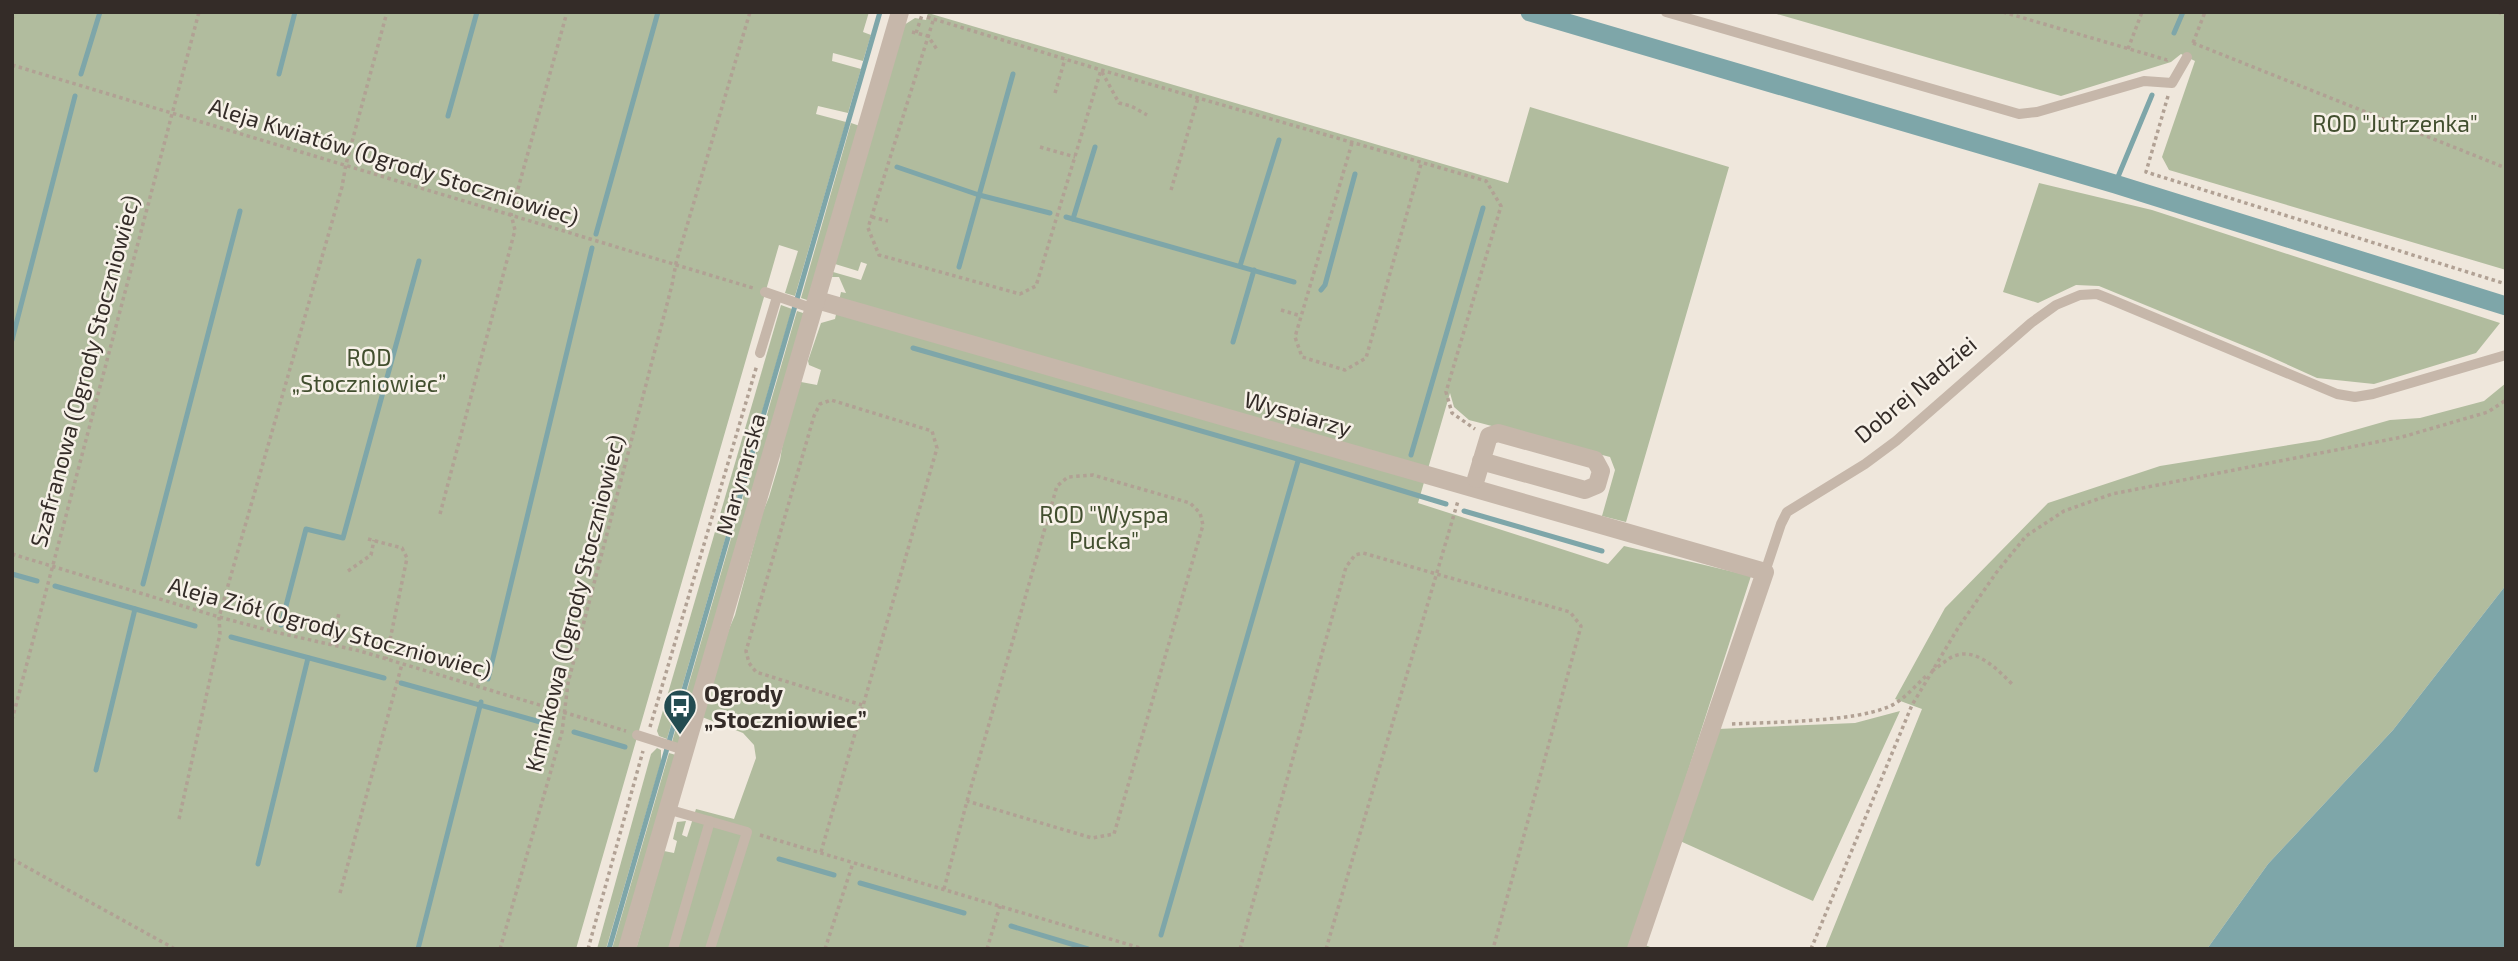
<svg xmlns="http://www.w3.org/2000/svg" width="2518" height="961" viewBox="0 0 2518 961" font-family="'Exo 2',sans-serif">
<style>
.green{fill:#b1bc9e}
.water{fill:#7ea6a9}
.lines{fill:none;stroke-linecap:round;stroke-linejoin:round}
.stream{stroke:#7ea6a9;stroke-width:5}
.canal{stroke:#7ea6a9;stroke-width:19}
.path{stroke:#b1a194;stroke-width:3.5;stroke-dasharray:3.5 3.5;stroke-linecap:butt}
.service{stroke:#c6b7aa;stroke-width:10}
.minor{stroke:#c6b7aa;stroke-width:18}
.labels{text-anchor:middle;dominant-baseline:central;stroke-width:5;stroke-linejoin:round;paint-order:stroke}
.park-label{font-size:23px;fill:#424f2f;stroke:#f7f1e8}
.street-label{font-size:23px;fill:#342c28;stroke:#f7f1e8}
.poi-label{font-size:23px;font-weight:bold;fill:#342c28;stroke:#f7f1e8;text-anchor:start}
</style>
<rect width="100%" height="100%" fill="#efe7dc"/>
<g class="green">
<path d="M12,12H869L863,32L871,35L863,61L833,53L832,61L861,69L848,113L818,106L816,114L846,122L795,296L785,293L798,251L779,245L576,949H12Z"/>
<path d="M1770,12H2506V270L2169,170L2162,157L2195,61L2181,54L2171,62L2061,96Z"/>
<path d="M928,13L1508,183L1530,107L1729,167L1626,522L1602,516L1615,470L1610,457L1469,420L1454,407L1450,393L1418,503L1608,564L1624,546L1751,576L1633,941L1656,949H636L664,851L674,853L677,841L673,839L677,822L686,821L682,835L687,837L696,809L734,819L756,758L754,745L743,733L702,717L729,629L735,615L762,514L769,497L780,460L784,436L801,382L817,385L821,370L809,365L808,361L821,323L835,319L841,292L846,293L839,277H832L833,272L861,280L867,264L861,262L858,271L835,264L904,25L915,18L926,20Z"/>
<path d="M851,123L860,126L810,301L801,298Z"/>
<path d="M2039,183L2152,210L2500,323L2476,353L2374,384L2317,378L2264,354L2099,286L2076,285L2038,303L2003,292Z"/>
<path d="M781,305L792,309L667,739L659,736L657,731Z"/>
<path d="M797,311L806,314L679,744L672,742Z"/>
<path d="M2506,383V585L2393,730L2268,864L2207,949H1825L1922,709L1895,699L1945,608L2048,503L2160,466L2320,440L2390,420L2420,418L2484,401Z"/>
<path d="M1900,711L1813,901L1680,841L1718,729L1855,723Z"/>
<path d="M657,748L661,750V762L606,949H597L651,754Z"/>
<path d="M669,753L676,755L620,949H612Z"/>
</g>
<path class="water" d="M2506,585V949H2207L2268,864L2393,730Z"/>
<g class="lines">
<g class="stream">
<path d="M2174,33L2183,12"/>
<path d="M81,74L100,12"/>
<path d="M279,74L295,12"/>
<path d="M448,116L477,12"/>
<path d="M897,167L979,195L1050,213"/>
<path d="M2115,184L2152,95"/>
<path d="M1066,217L1294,282"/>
<path d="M1073,219L1095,147"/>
<path d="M596,234L658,12"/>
<path d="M1240,266L1279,140"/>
<path d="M959,267L1013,74"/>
<path d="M1321,290L1325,285L1355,174"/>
<path d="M12,340L75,96"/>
<path d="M1233,342L1254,270"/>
<path d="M913,348L1281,454L1446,504"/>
<path d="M1411,455L1483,208"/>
<path d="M1464,511L1602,551"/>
<path d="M12,574L37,581"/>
<path d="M143,584L240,211"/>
<path d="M55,586L195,626"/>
<path d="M281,625L306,529L343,538L419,261"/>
<path d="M231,637L384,678"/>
<path d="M488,679L592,248"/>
<path d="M401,683L551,725"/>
<path d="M574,732L625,747"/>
<path d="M96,770L135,609"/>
<path d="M779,859L834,875"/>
<path d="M258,864L308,658"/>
<path d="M860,883L964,913"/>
<path d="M1011,926L1088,949"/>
<path d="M1161,935L1298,461"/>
<path d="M418,949L481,702"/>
<path d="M609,949L880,12"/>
</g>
<path class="canal" d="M1530,12L2115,184L2506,306"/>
<g class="path">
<path d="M2003,12L2167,60L2169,59"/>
<path d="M2498,12L2506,16"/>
<path d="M927,17L1101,70L1486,181L1501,206L1446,392L1452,413L1475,429"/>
<path d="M12,20L14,12"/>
<path d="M933,21L868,228L879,255L1020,294L1036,286L1101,70"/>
<path d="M912,32L928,36L938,51"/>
<path d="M916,33L922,15"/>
<path d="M2193,43L2506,168"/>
<path d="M2193,43L2205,12"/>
<path d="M2128,49L2142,12"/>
<path d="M12,65L753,288"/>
<path d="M1102,72L1119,103L1131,106L1147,115"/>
<path d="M1055,93L1065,59"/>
<path d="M2168,96L2146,172L2506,284"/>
<path d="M1352,143L1295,337L1302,357L1345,370L1366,358L1421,164"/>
<path d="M1040,147L1075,157"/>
<path d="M1171,190L1198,98"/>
<path d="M872,217L888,221"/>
<path d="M1281,310L1301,316"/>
<path d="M440,514L515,230L511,214L567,12"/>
<path d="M368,539L402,548L407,558L386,659"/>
<path d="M12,554L219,617L279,633L360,651L626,731"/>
<path d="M348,571L371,555L374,540"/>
<path d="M332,645L339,613"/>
<path d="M1932,671C1938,667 1944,662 1950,658C1974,644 1998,670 2013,685"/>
<path d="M12,720L199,12"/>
<path d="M1732,724C1773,722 1852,722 1888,707C1903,701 1914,687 1926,676"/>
<path d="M650,727L757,365"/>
<path d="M179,819L220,634L219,617L342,187L346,164L387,12"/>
<path d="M760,835L1144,949"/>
<path d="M821,852L937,448L932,431L831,400L820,404L814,416L746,651L749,663L756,672L862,705"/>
<path d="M12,859L175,949"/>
<path d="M944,889L967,801L1057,486L1068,477L1093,475L1190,503L1200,513L1203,525L1114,834L1092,838L967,801"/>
<path d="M340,893L402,664"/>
<path d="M500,949L562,732L568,683L672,285L676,263L750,12"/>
<path d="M588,949L643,751"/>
<path d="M825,949L853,863"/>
<path d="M987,949L1000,906"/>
<path d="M1240,949L1346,567L1355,555L1363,553L1570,612L1581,626L1493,949"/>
<path d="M1326,949L1458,501"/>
<path d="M1811,949L1912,705L1958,628L1996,573L2026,536L2064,511L2112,494L2402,437L2488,412L2506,400"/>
</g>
<g class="service">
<path d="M1666,12L2019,114L2037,112L2144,81L2172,83L2187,57"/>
<path d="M765,292L814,309"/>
<path d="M760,353L777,297"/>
<path d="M1765,572L1781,524L1787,512L1865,464L1896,441L2031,323L2056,305L2080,295L2097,294L2112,300L2337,394L2355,397L2373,394L2506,355"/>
<path d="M637,735L684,750"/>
<path d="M667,809L747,832L710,949"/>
<path d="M673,949L710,821"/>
</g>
<g class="minor">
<path d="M817,300L1765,572L1636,949"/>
<path d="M1476,479L1489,436L1498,433L1595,460L1601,471L1597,485L1585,490L1481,461"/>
<path d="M627,949L900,12"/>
</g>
</g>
<defs>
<g id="bus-pin" transform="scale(1.75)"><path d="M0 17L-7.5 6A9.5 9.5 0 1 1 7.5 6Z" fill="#234c51" stroke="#f7f1e8"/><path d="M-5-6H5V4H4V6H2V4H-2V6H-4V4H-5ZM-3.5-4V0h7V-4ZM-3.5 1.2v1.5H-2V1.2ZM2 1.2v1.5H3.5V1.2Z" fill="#fff"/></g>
</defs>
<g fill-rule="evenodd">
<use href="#bus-pin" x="680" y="706"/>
</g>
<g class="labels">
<g class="park-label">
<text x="2395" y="123">ROD "Jutrzenka"</text>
<text x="369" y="357">ROD<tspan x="369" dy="26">„Stoczniowiec”</tspan></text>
<text x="1104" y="514">ROD "Wyspa<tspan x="1104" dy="26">Pucka"</tspan></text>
</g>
<g class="street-label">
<text transform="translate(394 161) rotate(17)">Aleja Kwiatów (Ogrody Stoczniowiec)</text>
<text transform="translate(84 371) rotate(-75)">Szafranowa (Ogrody Stoczniowiec)</text>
<text transform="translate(1915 389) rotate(-40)">Dobrej Nadziei</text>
<text transform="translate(1298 413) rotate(16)">Wyspiarzy</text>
<text transform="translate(740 474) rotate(-74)">Marynarska</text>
<text transform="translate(574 603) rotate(-76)">Kminkowa (Ogrody Stoczniowiec)</text>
<text transform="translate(330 627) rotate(15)">Aleja Ziół (Ogrody Stoczniowiec)</text>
</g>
<g class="poi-label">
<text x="704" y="693">Ogrody<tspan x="704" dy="26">„Stoczniowiec”</tspan></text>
</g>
</g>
<rect width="2518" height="961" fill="none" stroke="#342c28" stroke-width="28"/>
</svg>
